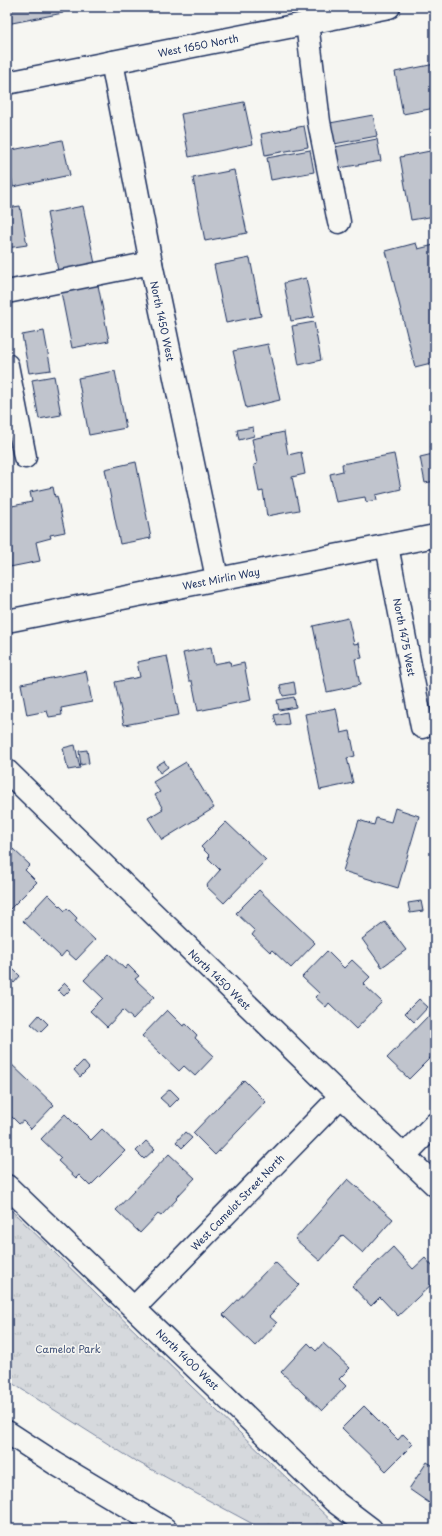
<svg xmlns="http://www.w3.org/2000/svg" width="442" height="1536" viewBox="0 0 442 1536" font-family="'Playpen Sans',sans-serif">
<style>
.park{fill:url(#park-tufts);stroke:#78849e}
.building{fill:#c0c4cd;stroke:#1b2f5e}
.lines{fill:none;stroke-linecap:round;stroke-linejoin:round}
.minor-casing{stroke:#1b2f5e;stroke-width:25}
.highway-casing{stroke:#1b2f5e;stroke-width:25}
.minor{stroke:#f6f6f2;stroke-width:22}
.highway{stroke:#f6f6f2;stroke-width:22}
.labels{text-anchor:middle;dominant-baseline:central;stroke-width:3;stroke-linejoin:round;paint-order:stroke}
.street-label{font-size:10px;fill:#1b2f5e;stroke:#f6f6f2}
.park-label{font-size:10px;fill:#405177;stroke:#f6f6f2}
</style>
<defs>
<pattern id="park-tufts" width="24" height="20" patternUnits="userSpaceOnUse"><rect width="24" height="20" fill="#d6d9dd"/><path d="M3 7l-1-3M5 7V3M7 7l1-3M15 17l-1-3M17 17v-4M19 17l1-3" fill="none" stroke="#b7bbc0"/></pattern>
</defs>
<rect width="100%" height="100%" fill="#f6f6f2"/>
<filter id="ink" filterUnits="userSpaceOnUse"><feTurbulence type="fractalNoise" baseFrequency=".025" numOctaves="2"/><feDisplacementMap in="SourceGraphic" scale="8" xChannelSelector="R" yChannelSelector="G"/><feConvolveMatrix kernelMatrix="1 2 1 2 8 2 1 2 1" color-interpolation-filters="sRGB"/></filter>
<g filter="url(#ink)">
<path class="park" d="M7,1206L190,1385L340,1529H262L132,1459L7,1380Z"/>
<g class="building">
<path d="M7,7H62L63,13L7,24Z"/>
<path d="M435,64V108L403,114L395,72Z"/>
<path d="M244,102L253,144L189,157L181,114Z"/>
<path d="M373,115L377,136L334,144L330,123Z"/>
<path d="M304,126L308,147L265,155L261,134Z"/>
<path d="M377,139L381,161L339,168L335,147Z"/>
<path d="M62,140L70,175L13,187L7,151Z"/>
<path d="M310,150L314,172L271,180L267,158Z"/>
<path d="M435,150V216L411,220L400,157Z"/>
<path d="M234,170L247,233L205,241L193,178Z"/>
<path d="M20,206L27,245L7,248V208Z"/>
<path d="M83,206L95,264L58,271L47,213Z"/>
<path d="M416,243L418,249L434,245L435,250V362L415,367L386,251Z"/>
<path d="M250,258L261,316L226,323L214,265Z"/>
<path d="M306,278L314,317L291,321L284,283Z"/>
<path d="M98,285L109,341L72,348L61,292Z"/>
<path d="M314,322L321,360L299,365L292,326Z"/>
<path d="M44,331L51,370L29,373L22,335Z"/>
<path d="M268,344L280,400L246,408L233,351Z"/>
<path d="M115,371L126,428L89,435L78,378Z"/>
<path d="M54,376L61,415L39,419L32,380Z"/>
<path d="M253,427L254,436L239,440L237,430Z"/>
<path d="M284,432L288,455L301,452L305,474L292,477L299,510L267,516L263,491L259,492L254,465L257,464L252,439Z"/>
<path d="M431,446H435V481L425,483L420,457L433,454Z"/>
<path d="M394,454L401,489L376,495L377,500L366,502L365,497L336,502L330,474L343,471L342,464Z"/>
<path d="M136,462L151,538L120,544L105,469Z"/>
<path d="M53,487L55,497L57,496L65,532L50,535L51,538L36,542L40,561L10,567L7,550V507L32,502L30,492Z"/>
<path d="M348,618L354,644L359,643L362,658L355,659L360,685L327,692L313,626Z"/>
<path d="M211,647L214,664L230,661L231,666L244,663L251,700L198,711L192,681H189L183,653Z"/>
<path d="M167,656L179,715L124,725L115,682L140,677L137,662Z"/>
<path d="M86,671L92,702L61,708L62,715L49,717L47,711L27,715L21,684Z"/>
<path d="M294,682L296,694L283,696L280,685Z"/>
<path d="M294,697L296,707L279,710L277,700Z"/>
<path d="M336,708L341,733L350,731L355,756L347,758L353,783L320,790L305,714Z"/>
<path d="M287,712L289,724L277,726L274,715Z"/>
<path d="M75,745L80,768L68,770L63,748Z"/>
<path d="M87,750L89,763L81,765L79,751Z"/>
<path d="M164,761L168,767L160,773L156,766Z"/>
<path d="M186,762L214,808L162,840L148,818L163,809L155,795L160,792L153,782Z"/>
<path d="M395,808L419,816L398,888L343,871L359,820L374,825L376,818L391,822Z"/>
<path d="M226,822L266,860L224,903L206,886L220,870L208,858L210,856L201,847Z"/>
<path d="M13,849L30,865L25,870L37,882L10,909L7,906V853L8,854Z"/>
<path d="M259,890L315,943L291,968L272,950L270,952L252,935L255,931L236,913Z"/>
<path d="M48,894L65,911L67,908L77,918L75,921L95,940L76,960L66,951L61,957L23,921Z"/>
<path d="M421,901L423,911L410,913L408,903Z"/>
<path d="M385,922L406,950L382,967L362,939Z"/>
<path d="M327,951L344,968L352,960L370,977L363,984L382,1002L356,1029L329,1003L326,1007L315,997L319,993L302,977Z"/>
<path d="M109,954L125,969L128,965L139,976L135,979L154,997L133,1019L123,1010L107,1027L90,1011L103,998L84,980Z"/>
<path d="M9,965L20,976L14,983L7,976V967Z"/>
<path d="M65,983L71,989L64,996L58,990Z"/>
<path d="M419,999L428,1007L414,1022L405,1013Z"/>
<path d="M167,1010L183,1026L186,1024L197,1035L195,1038L214,1056L195,1076L184,1066L179,1071L142,1036Z"/>
<path d="M431,1013L435,1017V1053L409,1079L387,1058Z"/>
<path d="M39,1015L48,1024L40,1032L31,1024Z"/>
<path d="M7,1060L54,1105L31,1129L23,1121L19,1124L7,1112Z"/>
<path d="M83,1061L89,1068L80,1077L74,1070Z"/>
<path d="M244,1080L266,1102L215,1155L193,1133Z"/>
<path d="M170,1089L179,1098L170,1107L160,1098Z"/>
<path d="M65,1114L91,1140L102,1129L125,1151L90,1186L79,1175L76,1178L58,1161L61,1158L41,1139Z"/>
<path d="M185,1132L192,1138L182,1148L176,1142Z"/>
<path d="M146,1141L155,1149L144,1159L136,1151Z"/>
<path d="M169,1154L195,1178L176,1198L177,1199L161,1216L158,1214L140,1233L116,1210Z"/>
<path d="M348,1179L393,1219L363,1253L343,1235L320,1261L295,1239Z"/>
<path d="M393,1247L413,1269L425,1258L435,1269V1281L398,1316L380,1297L371,1306L352,1286Z"/>
<path d="M275,1262L299,1285L269,1316L277,1323L255,1346L223,1315Z"/>
<path d="M308,1343L316,1351L323,1343L350,1368L339,1379L346,1386L322,1411L281,1372Z"/>
<path d="M364,1406L398,1440L403,1434L413,1444L386,1471L342,1428Z"/>
<path d="M427,1462L435,1467V1507L409,1489Z"/>
</g>
<g class="lines">
<g class="minor-casing">
<g id="minor">
<path d="M307,23L319,122L339,222"/>
<path d="M112,62L151,263L217,578"/>
<path d="M7,83L389,7"/>
<path d="M7,292L151,263"/>
<path d="M7,365L25,457"/>
<path d="M387,546L422,727"/>
<path d="M7,621L435,536"/>
<path d="M7,771L341,1096L435,1185"/>
<path d="M404,1156L435,1124"/>
<path d="M7,1186L334,1501L371,1529"/>
<path d="M134,1308L341,1096"/>
</g>
</g>
<g class="highway-casing">
<path id="highway" d="M7,1432L56,1464L165,1529"/>
</g>
<use href="#minor" class="minor"/>
<use href="#highway" class="highway"/>
</g>
</g>
<g class="labels">
<g class="street-label">
<text transform="translate(198 45) rotate(-11)">West 1650 North</text>
<text transform="translate(163 321) rotate(78)">North 1450 West</text>
<text transform="translate(221 578) rotate(-11)">West Mirlin Way</text>
<text transform="translate(405 637) rotate(79)">North 1475 West</text>
<text transform="translate(220 979) rotate(44)">North 1450 West</text>
<text transform="translate(237 1202) rotate(-46)">West Camelot Street North</text>
<text transform="translate(188 1359) rotate(44)">North 1400 West</text>
</g>
<g class="park-label">
<text x="68" y="1348">Camelot Park</text>
</g>
</g>
<rect width="442" height="1536" fill="none" stroke="#f6f6f2" stroke-width="24"/>
<rect x="12" y="12" width="418" height="1512" fill="none" stroke="#1b2f5e" stroke-width="1.5" filter="url(#ink)"/>
</svg>
